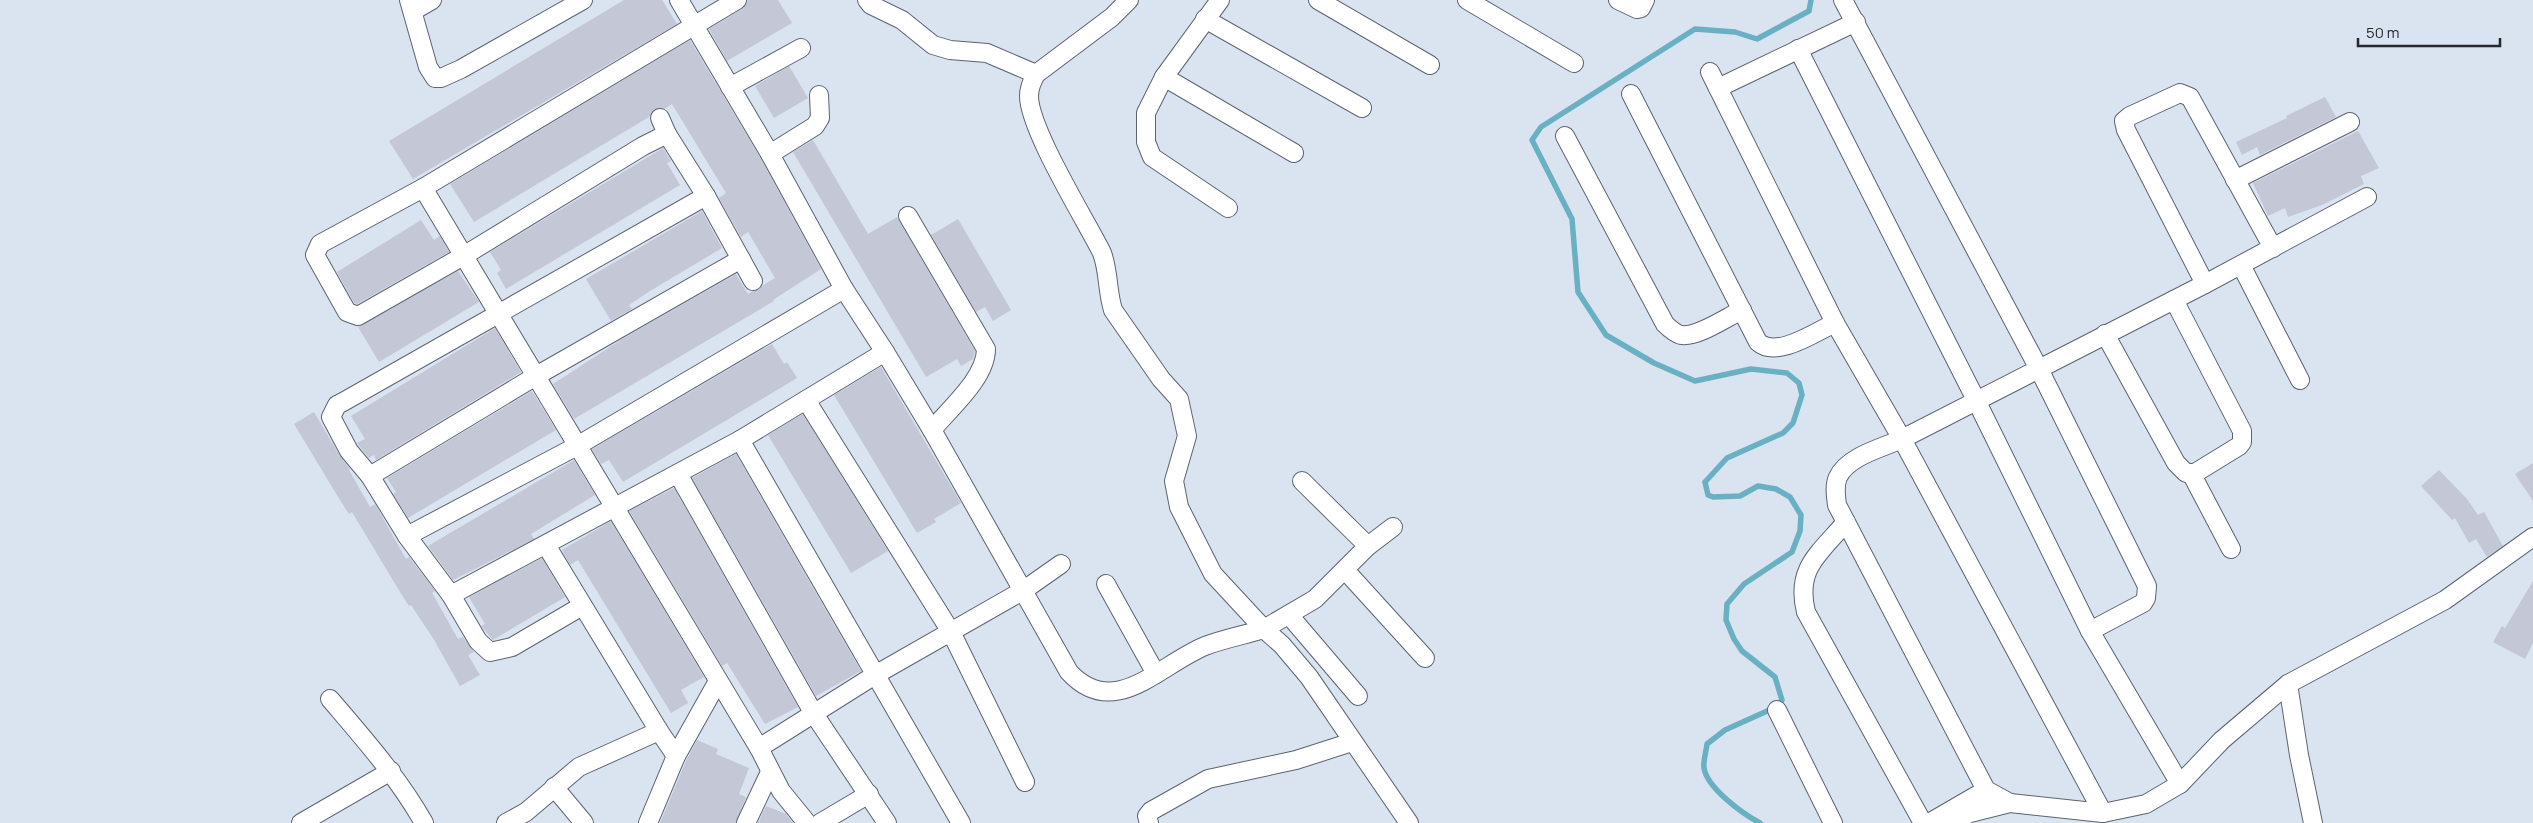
<svg xmlns="http://www.w3.org/2000/svg" width="2533" height="823" viewBox="0 0 2533 823" font-family="Manrope,sans-serif">
<style>
.lines{fill:none;stroke-linecap:round;stroke-linejoin:round}
.stream{stroke:#6ab0c3;stroke-width:5.5}
.building{fill:#c4c7d6}
.minor-casing{stroke:#5c6470;stroke-width:20}
.minor{stroke:#fff;stroke-width:18}
</style>
<rect width="100%" height="100%" fill="#dae3f0"/>
<g class="lines">
<path class="stream" d="M1760,823C1743,814 1707,788 1704,768C1703,761 1706,752 1707,744L1725,730L1776,707L1782,700L1775,677L1742,651L1734,639L1726,620L1727,604L1744,584L1792,552L1800,531L1801,515L1790,497L1776,489L1758,486L1740,496L1713,497L1708,495L1705,482L1727,458L1783,433L1793,423L1802,395L1799,383L1787,373L1751,369L1695,381L1654,363L1606,335L1578,292L1572,219L1532,140L1541,127L1695,29L1735,32L1757,39L1809,11L1811,0"/>
</g>
<g class="building">
<path d="M624,0H662L677,24L413,179L389,141Z"/>
<path d="M748,0H778L792,23L727,61L709,29L742,9Z"/>
<path d="M690,40L761,159L821,269L773,300L774,301L574,419L553,384L622,339L736,274L748,294L775,278L748,232L741,237L719,198L726,193L672,104L664,109H655L649,117L474,222L450,184Z"/>
<path d="M789,66L808,98L774,118L755,86Z"/>
<path d="M2325,97L2336,117L2260,155L2257,147L2242,155L2236,142L2287,118L2286,116Z"/>
<path d="M2358,131L2379,168L2361,176L2364,184L2322,205L2288,217L2285,208L2268,216L2253,183Z"/>
<path d="M813,140L868,234L897,217L975,351L973,359L961,366L957,359L926,377L793,152Z"/>
<path d="M663,148L671,161L667,163L680,185L506,289L497,273L501,270L490,252Z"/>
<path d="M702,211L722,248L650,291L629,305L632,309L611,321L586,279Z"/>
<path d="M958,219L1011,310L993,321L985,307L976,312L931,235Z"/>
<path d="M421,220L434,240L440,236L449,252L357,304L354,303L337,272Z"/>
<path d="M458,271L479,302L379,362L358,327Z"/>
<path d="M495,328L521,372L376,460L374,455L369,458L357,443L365,439L351,416Z"/>
<path d="M772,344L784,364L787,362L797,378L623,482L609,460L601,464L592,449Z"/>
<path d="M881,367L961,503L934,519L936,522L917,533L834,395Z"/>
<path d="M532,391L556,430L408,518L393,494L396,492L387,478Z"/>
<path d="M314,412L340,456L350,469L349,470L370,507L375,504L406,559L409,557L435,591L432,593L458,639L463,637L474,652L468,655L480,675L460,686L433,638L411,605L409,606L400,592L352,512L349,514L340,500L294,424Z"/>
<path d="M803,414L888,551L851,573L768,435Z"/>
<path d="M736,454L861,671L816,696L692,478Z"/>
<path d="M574,460L595,495L531,534L534,539L453,580L428,546Z"/>
<path d="M2533,463V501L2515,474Z"/>
<path d="M2439,470L2467,499L2478,515L2484,512L2503,546L2487,557L2476,539L2469,543L2455,518L2452,520L2421,486Z"/>
<path d="M674,488L798,707L765,724L727,663L722,666L629,511Z"/>
<path d="M611,521L704,677L681,690L688,703L671,713L578,560L570,565L562,550Z"/>
<path d="M542,558L565,597L493,640L481,626L485,624L469,597Z"/>
<path d="M2533,581V643L2525,659L2493,642L2502,626L2505,628Z"/>
<path d="M697,740L718,749L716,754L749,768L739,794L746,797L736,823H660L686,761Z"/>
<path d="M766,806L786,814L793,823H758Z"/>
</g>
<g class="lines">
<g class="minor-casing">
<g id="minor">
<path d="M409,0L428,67L435,78H441L461,69L583,0"/>
<path d="M679,0L770,154L844,289L885,352L932,430L1069,672C1114,721 1159,665 1205,646C1223,639 1244,635 1264,629L1282,645L1309,677L1409,823"/>
<path d="M737,0L423,188L320,244L315,255L347,312L358,316L465,255L643,146L667,134L706,196L753,281"/>
<path d="M867,0L871,5L902,20L933,45L950,50L987,53L1036,74"/>
<path d="M1129,0L1112,17L1036,74C1032,81 1029,87 1029,96C1029,129 1085,219 1102,253C1109,272 1107,291 1113,310L1161,379L1179,399L1187,436L1174,481L1179,507L1213,574L1264,629L1315,599L1368,546L1302,481"/>
<path d="M1220,0L1164,77L1146,113V142L1152,157L1228,208"/>
<path d="M1318,0L1430,65"/>
<path d="M1467,0L1574,63"/>
<path d="M1618,0L1637,9L1641,8L1645,0"/>
<path d="M1843,0L2039,369L2147,586L2146,598L2143,603L2090,631"/>
<path d="M413,11L432,0"/>
<path d="M1205,19L1362,108"/>
<path d="M1798,49L1976,400L2090,631L2180,784"/>
<path d="M1710,72L1835,323L1902,439L2103,813"/>
<path d="M1164,77L1294,153"/>
<path d="M730,87L801,48"/>
<path d="M1718,88L1856,22"/>
<path d="M1631,94L1758,342C1777,359 1815,332 1835,323"/>
<path d="M660,118L667,134"/>
<path d="M1565,136L1665,324C1669,328 1674,333 1681,335C1697,338 1727,317 1742,310"/>
<path d="M770,154L815,126L820,118L819,95"/>
<path d="M2235,180L2350,122"/>
<path d="M423,188L759,748L781,791L807,823"/>
<path d="M908,216L986,349C986,378 950,408 932,430"/>
<path d="M2241,265L2300,380"/>
<path d="M2205,284L2126,130L2124,121L2130,116L2180,93L2190,97L2273,248"/>
<path d="M2105,334L2176,463L2186,473H2195L2239,446L2242,442V431L2174,300"/>
<path d="M806,400L951,632L1025,782"/>
<path d="M740,440L961,823"/>
<path d="M2191,473L2231,549"/>
<path d="M678,474L814,714L887,823"/>
<path d="M370,476L536,376L741,259"/>
<path d="M1846,522C1820,553 1795,568 1806,612L1923,823"/>
<path d="M407,536L577,446L844,289"/>
<path d="M546,545L659,731L676,756"/>
<path d="M1368,546L1393,527"/>
<path d="M1345,570L1425,658"/>
<path d="M1106,584L1156,674"/>
<path d="M451,595L740,440L885,352"/>
<path d="M582,606L512,647L490,652L478,641L451,595L407,536L370,476L349,451L331,417L337,405L343,402L706,196"/>
<path d="M1289,615L1358,696"/>
<path d="M2288,684L2299,755L2313,823"/>
<path d="M330,699C364,739 398,777 424,823"/>
<path d="M1777,710L1833,823"/>
<path d="M759,748L875,675L1024,590L1061,564"/>
<path d="M554,787L584,823"/>
<path d="M2010,803L1986,790L1837,505C1836,496 1834,486 1838,477C1848,456 1882,448 1902,439L2205,284L2367,197"/>
<path d="M301,823L391,771"/>
<path d="M506,823L526,812L579,767L659,731"/>
<path d="M648,823L676,756L718,681"/>
<path d="M746,823L770,772"/>
<path d="M820,823L869,794"/>
<path d="M1149,823L1147,816L1151,811L1208,779L1296,760L1352,742"/>
<path d="M1929,823L1986,790"/>
<path d="M1950,823L1970,813L2010,803L2103,813L2146,804L2180,784L2222,740L2288,684L2445,600L2533,537"/>
</g>
</g>
<use href="#minor" class="minor"/>
</g>
<path d="M2358 38v8h142v-8" fill="none" stroke="#24272c" stroke-width="2.5"/>
<text x="2366" y="38" font-size="15" fill="#24272c" stroke="#dae3f0" stroke-width="4" paint-order="stroke">50 m</text>
</svg>
